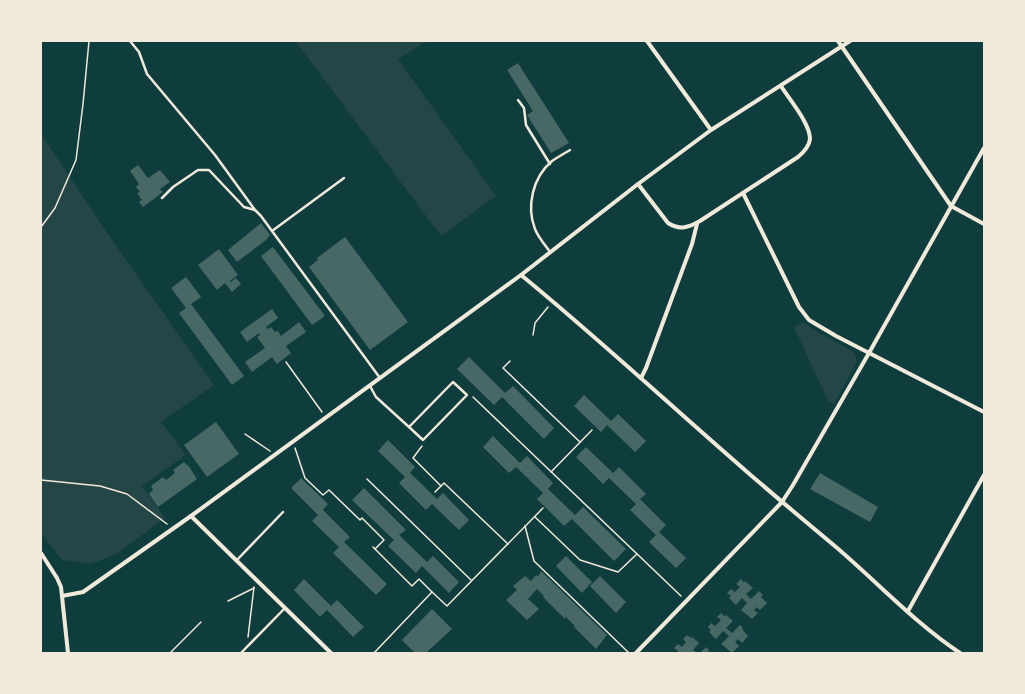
<svg xmlns="http://www.w3.org/2000/svg" width="1025" height="694" viewBox="0 0 1025 694" font-family="Lato,sans-serif">
<style>
.green{fill:#244646}
.building{fill:#486865}
.lines{fill:none;stroke-linecap:round;stroke-linejoin:round}
.path{stroke:#f1e9da;stroke-width:1.5}
.service{stroke:#f1e9da;stroke-width:2.5}
.minor{stroke:#f1e9da;stroke-width:4}
</style>
<rect width="100%" height="100%" fill="#0f3d3e"/>
<g class="green">
<path d="M298,41H427L398,59L496,196L441,236L296,42Z"/>
<path d="M41,134L103,227L214,385L161,422L186,455L142,486L165,518L118,553L91,564L62,560L41,533Z"/>
<path d="M803,322L814,330L851,350L856,356V364L834,404L828,401L794,327Z"/>
</g>
<g class="building">
<path d="M518,63L569,143L551,153L527,115L533,111L507,70Z"/>
<path d="M138,165L148,178L160,170L170,182L160,189L163,192L143,207L139,202L142,200L137,193L140,192L136,187L139,184L130,171Z"/>
<path d="M261,223L270,235L266,240L237,262L228,250Z"/>
<path d="M345,237L408,322L370,350L309,267L318,260L317,258Z"/>
<path d="M273,247L325,316L312,325L261,256Z"/>
<path d="M219,249L238,275L230,281L231,282L236,278L241,284L232,292L225,283L217,290L198,265Z"/>
<path d="M186,277L201,297L191,304L244,376L232,385L179,313L186,308L171,288Z"/>
<path d="M272,309L278,318L266,327L268,329L271,327L275,332L278,331L281,336L299,322L306,332L286,346L291,353L277,364L272,357L252,372L245,362L265,348L257,337L260,335L259,333L247,342L240,332Z"/>
<path d="M469,357L505,393L513,386L554,428L544,439L502,397L494,405L457,369Z"/>
<path d="M584,395L611,421L618,414L646,441L635,452L607,425L601,432L574,406Z"/>
<path d="M216,422L239,454L207,477L184,445Z"/>
<path d="M493,436L520,463L527,456L553,483L548,489L575,515L583,507L626,549L614,561L572,519L564,526L537,499L543,493L516,467L509,473L483,447Z"/>
<path d="M388,440L415,467L410,473L437,499L443,493L469,520L459,530L432,504L426,510L399,483L405,477L378,451Z"/>
<path d="M586,447L613,473L619,467L646,494L640,499L666,525L659,532L686,558L676,568L649,542L656,535L630,510L636,504L609,478L603,484L576,457Z"/>
<path d="M184,462L187,465H188L197,479L158,507L149,494L153,490L151,486L163,477L166,480L175,473L173,470Z"/>
<path d="M820,473L878,507L870,522L810,489Z"/>
<path d="M301,478L328,504L323,510L350,537L344,542L387,584L376,595L333,553L339,547L312,521L318,515L291,488Z"/>
<path d="M364,488L406,530L399,535L427,562L433,556L459,582L449,593L422,566L416,573L388,546L394,540L352,500Z"/>
<path d="M566,556L592,582L582,593L556,566Z"/>
<path d="M541,571L607,635L596,649L574,627L575,626L566,617L565,619L543,597L544,596L537,589L528,599L539,609L527,620L506,600L517,590L513,586L514,585L525,576L531,581L536,575L538,577Z"/>
<path d="M600,576L626,602L616,613L590,586Z"/>
<path d="M304,579L331,606L337,600L364,627L353,637L327,610L320,617L294,590Z"/>
<path d="M741,579L744,583L745,581L753,588L746,594L751,599L759,591L763,595L761,597L767,603L760,610L757,607L754,610L758,613L752,619L741,610L747,603L742,598L736,605L729,598L731,596L727,593L731,589L735,592L740,587L736,584Z"/>
<path d="M432,609L452,629L427,652L428,653H415L402,640Z"/>
<path d="M721,613L724,616L726,615L733,621L726,628L732,633L740,625L743,628L742,629L748,636L742,643L738,639L735,642L739,646L732,653L721,644L729,636L723,631L716,639L709,632L711,630L708,627L711,623L715,626L721,620L717,617Z"/>
<path d="M687,635L691,638L692,637L699,643L693,650L697,653H676L678,651L674,648L678,644L682,647L686,642L683,639Z"/>
<path d="M706,647L709,650L708,652L709,653H700Z"/>
</g>
<g class="lines">
<g class="path">
<path d="M41,227L55,208L76,160L83,104L89,41"/>
<path d="M533,335L535,323L548,307"/>
<path d="M510,361L503,368L580,442"/>
<path d="M286,362L322,412"/>
<path d="M473,397L681,596"/>
<path d="M245,434L270,451"/>
<path d="M422,446L413,458L441,486"/>
<path d="M295,448L305,478L323,495L329,490L360,520L362,518L384,540L375,549"/>
<path d="M551,472L592,430"/>
<path d="M367,479L471,580"/>
<path d="M41,480L100,486L127,494L167,524"/>
<path d="M435,492L444,483L508,544"/>
<path d="M535,517L580,560L618,572L637,554"/>
<path d="M525,526L534,561L629,653"/>
<path d="M373,547L412,586L419,579L432,592"/>
<path d="M228,601L254,588"/>
<path d="M248,637L254,587"/>
<path d="M170,653L201,622"/>
<path d="M374,653L432,592L447,606L543,508"/>
</g>
<g class="service">
<path d="M130,41L139,52L147,74L215,155L255,210L261,216L272,231L380,378"/>
<path d="M518,100L524,108L526,125L550,164"/>
<path d="M162,198L173,187L198,170H209L244,207L255,210"/>
<path d="M272,231L344,178"/>
<path d="M550,252C545,245 538,237 535,229C526,206 533,177 552,161C558,157 565,153 570,150"/>
<path d="M370,386L376,397L409,427L453,382L467,395L423,440L409,427"/>
<path d="M236,561L283,512"/>
<path d="M241,653L285,608"/>
</g>
<g class="minor">
<path d="M647,41L711,130"/>
<path d="M838,41L951,206L984,224"/>
<path d="M638,184L668,223C680,231 689,227 700,221L798,157C804,152 809,147 810,139C810,123 789,99 781,86"/>
<path d="M743,193L799,307L809,320L836,336L984,412"/>
<path d="M521,275C598,338 671,406 746,471C776,497 806,522 836,547C877,582 915,623 960,653"/>
<path d="M641,378L646,368L692,244L697,224"/>
<path d="M191,516L331,653"/>
<path d="M41,553L57,578L61,587L68,653"/>
<path d="M62,596L83,592L191,516L521,275L638,184L711,130L850,41"/>
<path d="M908,611L984,475"/>
<path d="M636,653L782,502L793,485L869,353L984,148"/>
</g>
</g>
<rect width="1025" height="694" fill="none" stroke="#f1e9da" stroke-width="84"/>
</svg>
